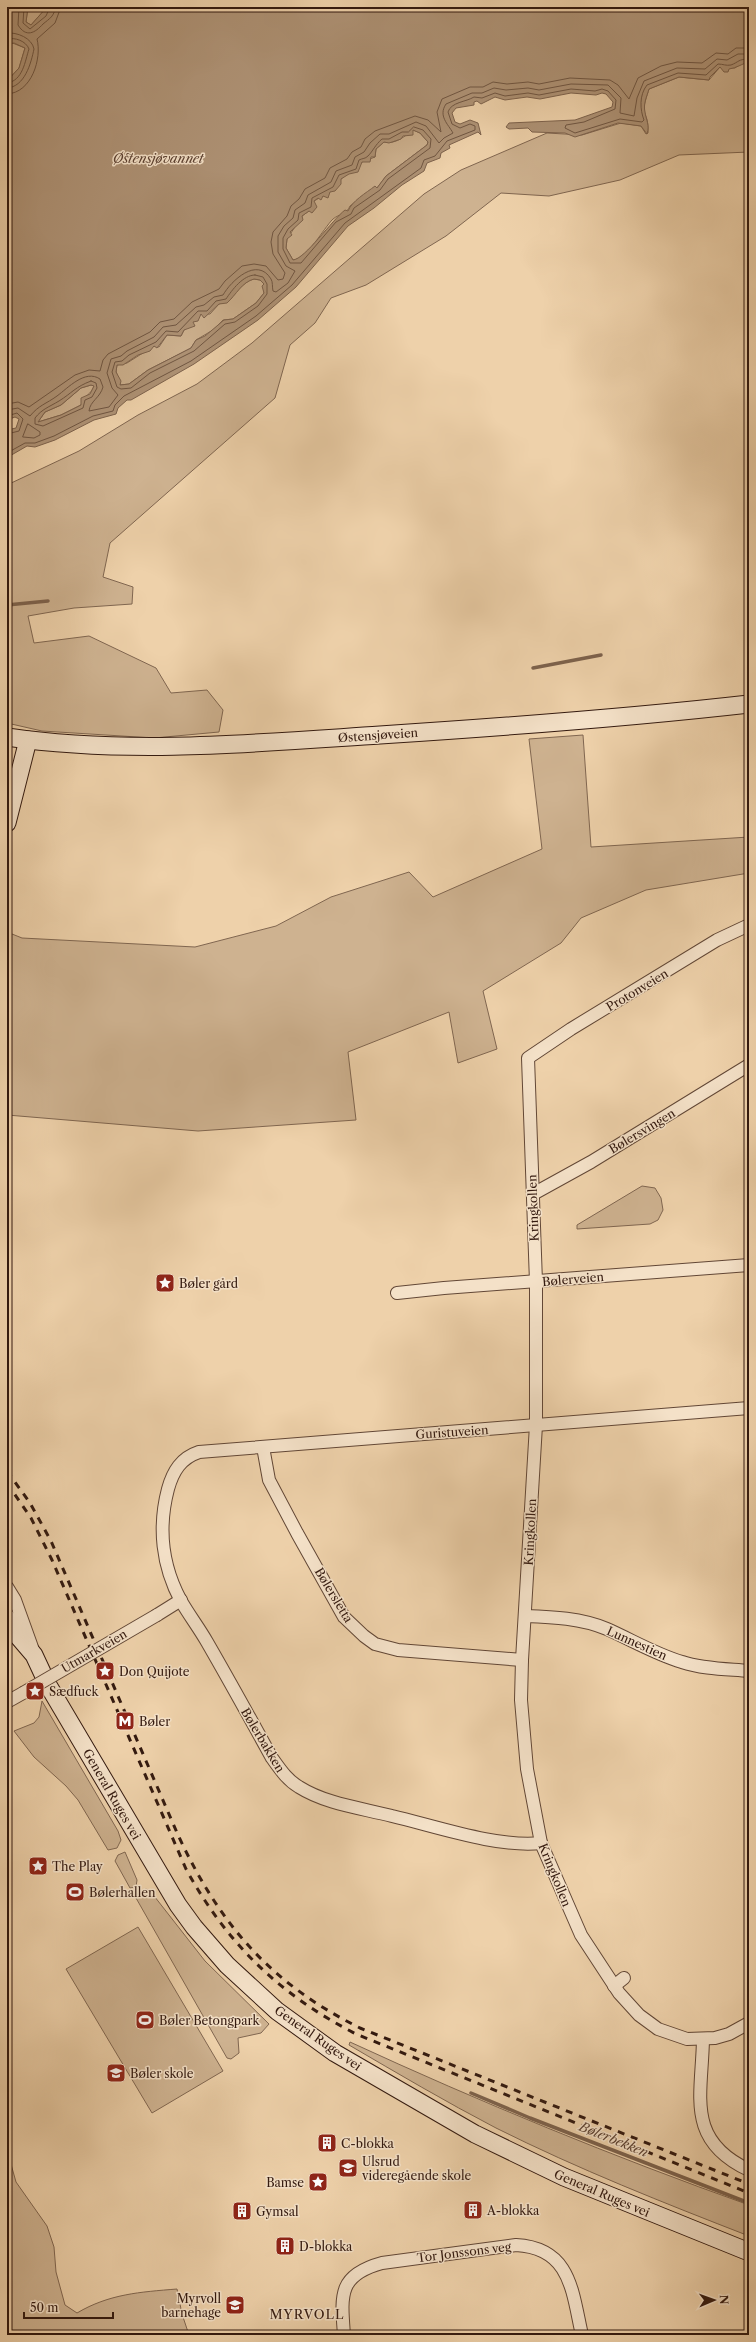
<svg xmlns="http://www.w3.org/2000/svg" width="756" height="2342" viewBox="0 0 756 2342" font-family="'Libre Caslon Text',serif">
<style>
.green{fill:#ceb290;stroke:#806650}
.water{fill:#ae9275;stroke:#7d624c;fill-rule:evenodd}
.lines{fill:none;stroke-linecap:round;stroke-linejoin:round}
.shore{stroke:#705642;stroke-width:1}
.stream{stroke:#7d624c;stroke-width:3.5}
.minor-casing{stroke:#624736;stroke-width:14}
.secondary-casing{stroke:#33190f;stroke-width:19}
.minor{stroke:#f4e1c8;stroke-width:12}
.secondary{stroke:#f4e1c8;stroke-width:17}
.rail{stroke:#33190f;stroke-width:3;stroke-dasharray:7 7;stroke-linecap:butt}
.minor-bridge-casing{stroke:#624736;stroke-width:14;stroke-linecap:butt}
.minor-bridge{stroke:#f4e1c8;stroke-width:12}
.labels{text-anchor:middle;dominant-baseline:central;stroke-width:3;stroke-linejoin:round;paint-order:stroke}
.street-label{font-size:12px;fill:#33190f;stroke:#f4e1c8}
.poi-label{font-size:12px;fill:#33190f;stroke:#f4e1c8;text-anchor:start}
.water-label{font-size:13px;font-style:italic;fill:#5e4333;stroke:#f4e1c8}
.neighbourhood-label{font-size:13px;letter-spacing:1px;fill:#33190f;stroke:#f4e1c8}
</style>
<rect width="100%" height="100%" fill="#eed1aa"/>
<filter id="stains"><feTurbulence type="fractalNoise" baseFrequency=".005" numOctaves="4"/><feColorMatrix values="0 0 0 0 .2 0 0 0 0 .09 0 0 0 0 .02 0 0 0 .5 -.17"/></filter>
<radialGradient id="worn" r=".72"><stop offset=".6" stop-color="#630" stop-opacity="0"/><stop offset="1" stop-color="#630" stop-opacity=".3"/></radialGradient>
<g class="green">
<path d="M28,7H47L31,25L26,22Z"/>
<path d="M10,42L25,48L19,68L7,81V44Z"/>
<path d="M749,62V152L679,155L620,180L549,196L501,193L446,236L366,285L331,298L315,323L290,345L275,398L110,543L103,577L133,587L132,604L74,608L28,616L34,643L89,636L156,668L171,693L207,690L223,710L219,732L154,738L42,731L7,723V485L79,451L138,415L197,384L252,343L424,194L461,170L547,133L582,135L621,123L641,126L646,134L648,133C648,125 648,121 645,114C642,107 647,96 649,89L679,77L709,80L720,67L735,68L741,63Z"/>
<path d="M413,130L420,133L428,142L427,145L386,176L377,188L375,187L350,206C347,214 339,214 333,219C323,229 308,258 293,260L286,248L287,239L302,216L309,211L314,201L330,192L341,179L362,162L375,157L376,149L384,142C395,145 405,136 413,130Z"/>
<path d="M254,279L260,280L264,284V293L256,303L243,312L233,319L223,320L213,330L196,340L191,348L148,370L129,384L120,385L116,371L117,365L127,363L154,346L159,347L167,335L181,336L184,330L201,314H210L219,304L230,300C235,292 245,281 254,279Z"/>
<path d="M91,385L94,386C91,395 84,395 81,405L61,415L38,422L45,412L61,405L81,388Z"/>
<path d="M583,735L591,847L749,837V873L646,890L581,918L561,943L483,991L497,1049L458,1063L449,1012L348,1052L356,1120L198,1131L7,1115V932L22,938L195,947L276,926L331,897L409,872L433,897L542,849L529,739Z"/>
<path d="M642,1186L655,1188L661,1198L663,1210L658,1220L650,1224L577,1229V1225Z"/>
<path d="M42,1701L118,1831L121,1840L117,1848L108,1850L78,1800L66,1786L34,1757L14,1731L34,1723L39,1717Z"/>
<path d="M125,1852L137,1880L136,1887L130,1888L115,1861L118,1855Z"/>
<path d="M146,1889L151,1892L205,1961L269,2024L261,2033L238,2038L239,2053L231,2059L227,2058L136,1898L138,1893Z"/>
<path d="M138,1927L223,2071L152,2113L66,1969Z"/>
<path d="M350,2042C480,2102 614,2157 749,2205V2236C664,2203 578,2169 496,2128C446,2102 397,2073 349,2045Z"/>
<path d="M7,2150L16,2182L47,2226L54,2247L56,2272L65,2305L77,2313C109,2294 140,2292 177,2289L182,2314L189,2335H7Z"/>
</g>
<path class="water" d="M7,7H28L26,22L31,25L47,7H749V62C741,64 737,68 729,69L728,72H724L720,67L710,77L709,80L679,77L649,89C647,96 643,104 645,112C646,120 650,125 647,134L641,126L618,123L575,137L565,133L532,132L528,128L509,129L506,127L509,123L575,120L612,107L613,102L606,94L602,93L596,95L571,93L540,99L527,97L505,100L495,97L481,104L477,101L474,102V105L456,108L452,113L455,122L460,124L470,120L478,123L481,135L478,132L449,145L450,148L441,153L440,158L427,163L424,171L402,185L374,208L348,226L296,287L258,320L194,364L131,400H127L118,408L116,414L94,420L55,440L35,447L27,446L8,457L7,430L16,428L19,419L15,417L7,420V81L19,68L25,48L14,43L7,44ZM413,130L420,133L428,142L427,145L386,176L377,188L375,186C366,193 352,201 348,211L345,210C332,220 305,259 293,260L286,248L287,239L292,235L290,232L303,220L302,216L309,211L312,213L317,207L314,201L318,198L321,200L323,196L328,198L330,192L335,191L341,184V179L349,174L358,172L362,162H370L371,157H375L376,149L384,142L389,143L401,139L403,136L413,135ZM254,279L260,280L264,284L262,286L264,293L256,303L233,319L224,320L205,336L196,340L191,348L148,370L129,384L120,385L121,381L116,372L117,365H123L138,355L150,351L154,346L157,348L167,335L181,336L184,330L195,326L193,322L198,321L201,314L204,318L219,304L227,303C236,295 242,282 254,279ZM91,385L94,386L90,394L81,398V405L61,415L38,422L45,412L61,405L81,388Z"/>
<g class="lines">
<g class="shore">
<path d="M19,7L18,25C26,38 35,33 43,24C49,19 55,16 55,7"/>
<path d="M24,7L23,23L30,29L46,16L50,7"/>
<path d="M7,33C17,32 32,38 34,49C31,63 25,87 7,88"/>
<path d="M7,39C15,37 26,41 29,49C25,61 23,81 7,83"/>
<path d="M7,94C32,93 42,58 37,39L55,23L61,7"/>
<path d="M414,127L423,130L431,139L430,148L388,179L380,190L354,208L351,214L336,222L301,263H290L283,249V238L288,229L298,220L299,213L311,207L312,198L333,187L339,175L356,169L359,160C363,158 365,159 368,156C373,151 375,145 382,139H389L402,132H408Z"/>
<path d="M255,275L263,277L267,284V294L258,306L235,322L225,324L194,351L150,373L131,388L121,389L117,387L112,372L115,362L122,361L129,355L156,342L166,331L178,332L198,311H207L216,301L226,299C232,290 243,275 255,275Z"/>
<path d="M91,381L96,383L97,388L92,397L85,400L83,408L43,426L35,424V418C42,409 49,407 59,401C72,393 75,387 91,381Z"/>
<path d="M7,404L18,402L29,407L75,375L89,370L100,371L103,360L108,354L150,332L160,322L174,319L192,302L219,289L225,281L242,266L254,264L266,266L278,280L283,279L285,273L273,254L271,242L273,232L287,216L291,206L299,199L305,189L325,178L330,168L347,159L352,152L361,147L365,139L375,131L415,116L428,120L441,132L437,112L442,99L470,87H483L493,82L507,84L528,82L539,84L570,78L610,80L618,85L629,99L638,78L661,66L677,62L702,63L716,53L728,54L736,48H749"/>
<path d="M7,410L18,408L30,416C39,405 46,404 57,396C68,388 85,369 100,379L103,387C100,398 90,401 89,411L109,407L118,395L112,388L107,373L111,359L121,356L127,351L154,337L163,327L176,325L196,307L204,305L214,297L223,295C231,281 257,256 271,279C273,282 272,287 273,291L276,292L288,283L295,271L286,266L278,252V236L284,226L293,218L295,210L305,203L308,195L331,182L336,171L352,165L355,157L364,152L370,143L380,134H389L416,122L426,126L439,143L444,138L453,133C448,124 438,116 446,104L472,93H482L494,88L506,90L528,88L539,90L571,84L608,85L621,98L620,113L634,116L637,98L644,81L677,68L705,69L717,59L727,60L738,54H749"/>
<path d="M7,416L17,413L23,419L19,431L7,434"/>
<path d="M28,424L40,432V435L34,438L23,437Z"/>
<path d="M7,453L25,443H35L54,436L93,416L113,411L115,405L124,396L191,361L256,316L292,285L345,223L421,168L424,160L435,156L447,141L475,130V126L470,124L460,128L452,124L448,112C451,102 466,102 474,97L482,98L495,93L505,96L528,93L539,95L571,89L595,91L602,89L608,91L616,100L615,109L584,122L566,125L565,128L575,133L620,119L642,122L644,120C640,110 639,95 647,85L678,73L706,75L718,64C723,64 726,66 731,65C739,62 738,59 749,59"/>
</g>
<g class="stream">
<path d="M7,605L48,601"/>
<path d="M533,668L601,655"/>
<path d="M471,2093L530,2118L749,2203"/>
</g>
<g class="minor-casing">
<g id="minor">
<path d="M749,925L717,940L571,1029L528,1058L536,1282V1425L522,1660L521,1700L527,1769L541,1843L581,1935L619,1993L639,2015L658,2029L687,2039L715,2038L729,2034L749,2023"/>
<path d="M533,1194L591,1162L749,1065"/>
<path d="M397,1293L444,1288L749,1265"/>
<path d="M263,1447L269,1480L297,1533L344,1617L364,1636L375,1644L398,1650L522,1660"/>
<path d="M7,1587L15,1600L33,1650"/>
<path d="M157,1615L181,1600"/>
<path d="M525,1616C553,1617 581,1618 607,1629C632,1640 655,1654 682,1662C703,1669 727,1669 749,1671"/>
<path d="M7,1702L23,1693"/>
<path d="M541,1843C498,1848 435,1826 392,1816C361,1808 326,1804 299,1787C287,1780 280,1769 272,1758C251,1720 229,1680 207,1642C199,1628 189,1615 181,1601C162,1566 158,1527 168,1489C173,1471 181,1458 199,1452L749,1408"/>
<path d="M614,1986L624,1978"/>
<path d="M703,2039C702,2096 685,2140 749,2170"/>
<path d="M344,2335C341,2295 338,2275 382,2263L516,2245C571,2248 572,2291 582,2335"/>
</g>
</g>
<g class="secondary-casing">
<g id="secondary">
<path d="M7,737C128,755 258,743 380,735C503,727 626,718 749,704"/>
<path d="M7,823L28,740"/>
<path d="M7,1618L16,1634L34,1655L48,1685L178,1905L194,1927L227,1965L277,2011L335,2053L475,2134L564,2177L749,2252"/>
</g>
</g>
<use href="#minor" class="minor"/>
<use href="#secondary" class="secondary"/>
<g class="rail">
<path d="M7,1471L30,1503L51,1541L178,1835C220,1925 270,1983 360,2028L749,2184"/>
<path d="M7,1483L31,1518L52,1560L186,1869C227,1944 280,1995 356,2034L749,2193"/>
</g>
<g class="minor-bridge-casing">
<path id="minor-bridge" d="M23,1693L157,1615"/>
</g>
<use href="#minor-bridge" class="minor-bridge"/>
</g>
<defs>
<g id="sight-square" transform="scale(1)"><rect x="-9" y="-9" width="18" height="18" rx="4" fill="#8f2418" stroke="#f4e1c8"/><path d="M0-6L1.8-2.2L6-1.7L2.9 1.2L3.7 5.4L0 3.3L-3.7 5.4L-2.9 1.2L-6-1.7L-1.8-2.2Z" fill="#fff"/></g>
<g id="metro-square" transform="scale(1)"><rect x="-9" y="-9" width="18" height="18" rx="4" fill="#8f2418" stroke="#f4e1c8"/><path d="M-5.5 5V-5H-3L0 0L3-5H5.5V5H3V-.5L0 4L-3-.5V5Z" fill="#fff"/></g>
<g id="stadium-square" transform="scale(1)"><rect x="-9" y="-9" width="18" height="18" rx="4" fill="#8f2418" stroke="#f4e1c8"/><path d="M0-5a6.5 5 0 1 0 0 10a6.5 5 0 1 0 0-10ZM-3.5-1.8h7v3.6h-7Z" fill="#fff"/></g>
<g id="school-square" transform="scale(1)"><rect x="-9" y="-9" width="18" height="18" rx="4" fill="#8f2418" stroke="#f4e1c8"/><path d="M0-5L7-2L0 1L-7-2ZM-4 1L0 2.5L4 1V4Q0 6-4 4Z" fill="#fff"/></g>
<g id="building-square" transform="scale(1)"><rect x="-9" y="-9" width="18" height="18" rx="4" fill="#8f2418" stroke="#f4e1c8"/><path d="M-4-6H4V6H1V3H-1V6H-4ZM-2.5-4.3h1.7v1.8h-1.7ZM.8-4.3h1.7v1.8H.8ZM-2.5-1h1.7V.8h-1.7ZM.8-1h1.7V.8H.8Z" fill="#fff"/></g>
</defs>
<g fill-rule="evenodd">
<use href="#sight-square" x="165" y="1283"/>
<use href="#sight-square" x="105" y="1671"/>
<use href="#sight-square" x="35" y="1691"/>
<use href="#metro-square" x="125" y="1721"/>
<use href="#sight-square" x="38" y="1866"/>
<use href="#stadium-square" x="75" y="1892"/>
<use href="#stadium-square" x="145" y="2020"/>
<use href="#school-square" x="116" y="2073"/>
<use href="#building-square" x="327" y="2143"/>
<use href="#school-square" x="348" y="2168"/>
<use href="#sight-square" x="318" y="2182"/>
<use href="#building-square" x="473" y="2210"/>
<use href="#building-square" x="242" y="2211"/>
<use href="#building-square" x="285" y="2246"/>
<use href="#school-square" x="235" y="2305"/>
</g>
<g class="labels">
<g class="street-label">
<text transform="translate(378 735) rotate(-4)">Østensjøveien</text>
<text transform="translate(637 990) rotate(-31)">Protonveien</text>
<text transform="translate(642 1131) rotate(-31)">Bølersvingen</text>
<text transform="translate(533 1208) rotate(-92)">Kringkollen</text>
<text transform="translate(573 1279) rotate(-5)">Bølerveien</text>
<text transform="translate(452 1432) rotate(-4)">Guristuveien</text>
<text transform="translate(530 1532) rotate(-87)">Kringkollen</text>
<text transform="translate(334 1595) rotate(59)">Bølersletta</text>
<text transform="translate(637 1643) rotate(24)">Lunnestien</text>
<text transform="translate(94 1651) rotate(-30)">Utmarkveien</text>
<text transform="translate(263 1740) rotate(59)">Bølerbakken</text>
<text transform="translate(112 1794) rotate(60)">General Ruges vei</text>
<text transform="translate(555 1875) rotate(68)">Kringkollen</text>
<text transform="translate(318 2038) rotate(35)">General Ruges vei</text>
<text transform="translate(602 2193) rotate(23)">General Ruges vei</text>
<text transform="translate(464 2252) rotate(-7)">Tor Jonssons veg</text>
</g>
<g class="poi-label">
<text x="179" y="1283">Bøler gård</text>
<text x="119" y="1671">Don Quijote</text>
<text x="49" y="1691">Sædfuck</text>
<text x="139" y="1721">Bøler</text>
<text x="52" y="1866">The Play</text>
<text x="89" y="1892">Bølerhallen</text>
<text x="159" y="2020">Bøler Betongpark</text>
<text x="130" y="2073">Bøler skole</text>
<text x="341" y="2143">C-blokka</text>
<text x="362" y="2161">Ulsrud<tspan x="362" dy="14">videregående skole</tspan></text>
<text x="304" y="2182" text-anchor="end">Bamse</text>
<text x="487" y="2210">A-blokka</text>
<text x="256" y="2211">Gymsal</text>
<text x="299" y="2246">D-blokka</text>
<text x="221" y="2298" text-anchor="end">Myrvoll<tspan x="221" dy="14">barnehage</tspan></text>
</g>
<g class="water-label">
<text x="158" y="158">Østensjøvannet</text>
<text transform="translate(614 2139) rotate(22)">Bølerbekken</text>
</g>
<g class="neighbourhood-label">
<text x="307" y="2314">MYRVOLL</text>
</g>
</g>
<rect width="756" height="2342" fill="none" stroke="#eed1aa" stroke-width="24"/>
<rect x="8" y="8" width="740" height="2326" fill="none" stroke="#33190f" stroke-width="2"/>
<rect x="12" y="12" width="732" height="2318" fill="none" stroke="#33190f"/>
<g transform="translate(714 2300) rotate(88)" stroke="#f4e1c8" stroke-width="3" paint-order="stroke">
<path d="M0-3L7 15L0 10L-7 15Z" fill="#33190f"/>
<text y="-6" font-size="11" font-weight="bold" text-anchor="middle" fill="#33190f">N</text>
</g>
<path d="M24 2312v6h89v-6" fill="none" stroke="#33190f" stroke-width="2"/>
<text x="30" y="2312" font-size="12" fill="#33190f" stroke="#f4e1c8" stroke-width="3" paint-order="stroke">50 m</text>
<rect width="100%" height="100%" filter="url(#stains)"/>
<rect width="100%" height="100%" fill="url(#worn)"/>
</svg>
